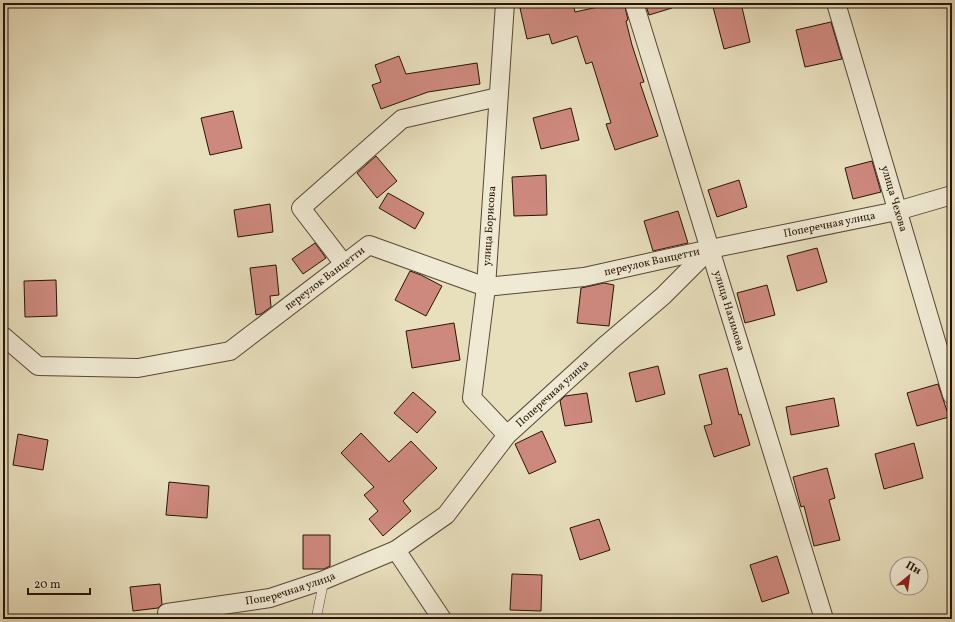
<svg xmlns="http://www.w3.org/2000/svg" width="955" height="622" viewBox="0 0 955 622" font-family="Vollkorn,serif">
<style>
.building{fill:#ce897e;stroke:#271406}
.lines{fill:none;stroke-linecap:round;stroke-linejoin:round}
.service-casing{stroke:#574734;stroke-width:10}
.minor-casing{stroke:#574734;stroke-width:20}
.service{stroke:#f0ead4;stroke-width:9}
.minor{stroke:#f0ead4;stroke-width:18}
.labels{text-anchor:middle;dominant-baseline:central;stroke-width:3;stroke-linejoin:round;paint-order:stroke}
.street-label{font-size:11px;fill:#271406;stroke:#f0ead4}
</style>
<rect width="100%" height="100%" fill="#e8dfbd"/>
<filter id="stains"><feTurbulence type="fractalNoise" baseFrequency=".005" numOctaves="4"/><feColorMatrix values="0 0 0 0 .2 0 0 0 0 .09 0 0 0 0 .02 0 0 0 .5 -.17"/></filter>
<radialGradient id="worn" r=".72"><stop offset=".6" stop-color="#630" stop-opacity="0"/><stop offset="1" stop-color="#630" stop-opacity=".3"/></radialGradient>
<g class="building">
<path d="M541,3H573L575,12L616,3H624L628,20L626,21L632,45L644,82L640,83L658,136L615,150L606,124L611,123L592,62L586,64L577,36L552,44L549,34L527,39L520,8Z"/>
<path d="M645,3H671L672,8L649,15Z"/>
<path d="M712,3H741L750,42L724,49Z"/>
<path d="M831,22L842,59L805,67L796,30Z"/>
<path d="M399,56L406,74L477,63L480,84L428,92L381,109L372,85L381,82L375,65Z"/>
<path d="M571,108L579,140L541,149L533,118Z"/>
<path d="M233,111L242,148L210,155L201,118Z"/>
<path d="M376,156L397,181L377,198L357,173Z"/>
<path d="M872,161L881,192L853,199L845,168Z"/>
<path d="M546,175L547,215L514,216L512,177Z"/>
<path d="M739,180L747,207L717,217L708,190Z"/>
<path d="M388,193L424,213L415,229L379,208Z"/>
<path d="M270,204L273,232L238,237L234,210Z"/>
<path d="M678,211L688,243L653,251L644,221Z"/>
<path d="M315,243L326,258L303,274L292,259Z"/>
<path d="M817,248L827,282L797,291L787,256Z"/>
<path d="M276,265L279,295L270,296L271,307L261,314L256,315L250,268Z"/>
<path d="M410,271L421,275L442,286L426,316L395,300Z"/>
<path d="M56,280L57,316L25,317L24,281Z"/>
<path d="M604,283L614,285L609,326L577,323L581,288Z"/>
<path d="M767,285L775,315L745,323L737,293Z"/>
<path d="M454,323L460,360L412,368L406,331Z"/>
<path d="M658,366L665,394L636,402L629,373Z"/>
<path d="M727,368L739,415L741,414L750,445L714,457L704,426L712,424L699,375Z"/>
<path d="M938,384L949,417L917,426L907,393Z"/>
<path d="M413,392L436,412L417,433L394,413Z"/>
<path d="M587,393L592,422L565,426L560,401L565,396Z"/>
<path d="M834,398L839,426L791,435L786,407Z"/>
<path d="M542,431L556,462L529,474L515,444Z"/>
<path d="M361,433L389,462L411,441L437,468L403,501L411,511L383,536L369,519L378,511L364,495L374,487L341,453Z"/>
<path d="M18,434L48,440L43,470L13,465Z"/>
<path d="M914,443L923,478L884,489L875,454Z"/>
<path d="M827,468L835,498L829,500L840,540L814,546L804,506L801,507L793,477Z"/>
<path d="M169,482L209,486L207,518L166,515Z"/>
<path d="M599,519L610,550L580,560L570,528Z"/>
<path d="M303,535H330V566L324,569H303Z"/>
<path d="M777,556L789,593L762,602L750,565Z"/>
<path d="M512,574L542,575L541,611L510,610Z"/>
<path d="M160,584L162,604L158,608L133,611L130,587Z"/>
</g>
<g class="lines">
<g class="service-casing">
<path id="service" d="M316,619L324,580"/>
</g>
<g class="minor-casing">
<g id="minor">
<path d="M505,3L486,287L472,398L507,435"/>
<path id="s1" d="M634,3L824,619"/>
<path id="s2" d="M836,3L952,395"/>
<path d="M344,264L301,208L402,119L498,97"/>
<path id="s3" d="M3,336L38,366L138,368L230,351L369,245L486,287L584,277L710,249"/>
<path d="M396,550L442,619"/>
<path id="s4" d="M167,613L270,598L324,580L396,550L446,515L507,435L608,343L663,296L710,249L897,211L952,195"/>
</g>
</g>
<use href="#service" class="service"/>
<use href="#minor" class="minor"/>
</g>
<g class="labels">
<g class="street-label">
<text stroke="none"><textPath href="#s2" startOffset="204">улица Чехова</textPath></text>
<text stroke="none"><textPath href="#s4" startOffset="798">Поперечная улица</textPath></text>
<text transform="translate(490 226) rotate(-86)">улица Борисова</text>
<text stroke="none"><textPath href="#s3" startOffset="707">переулок Ванцетти</textPath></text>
<text stroke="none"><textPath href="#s3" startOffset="359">переулок Ванцетти</textPath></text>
<text stroke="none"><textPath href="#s1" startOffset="322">улица Нахимова</textPath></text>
<text stroke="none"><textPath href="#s4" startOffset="462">Поперечная улица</textPath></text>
<text stroke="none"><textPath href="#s4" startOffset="126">Поперечная улица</textPath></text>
</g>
</g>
<rect width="955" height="622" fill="none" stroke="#e8dfbd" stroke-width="16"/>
<rect x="4" y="4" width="947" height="614" fill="none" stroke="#271406" stroke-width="2"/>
<rect x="8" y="8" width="939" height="606" fill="none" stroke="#271406"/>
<g transform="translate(909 576) rotate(29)"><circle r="19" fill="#f0ead4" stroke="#a09482"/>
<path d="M0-3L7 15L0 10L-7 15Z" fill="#8f2418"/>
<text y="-6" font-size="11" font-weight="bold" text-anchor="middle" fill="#271406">Пн</text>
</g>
<path d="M28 588v6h62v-6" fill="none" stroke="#271406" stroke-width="2"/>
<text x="34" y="588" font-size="12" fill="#271406" stroke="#f0ead4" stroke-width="3" paint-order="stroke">20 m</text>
<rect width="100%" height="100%" filter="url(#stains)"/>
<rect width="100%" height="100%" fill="url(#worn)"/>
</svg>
